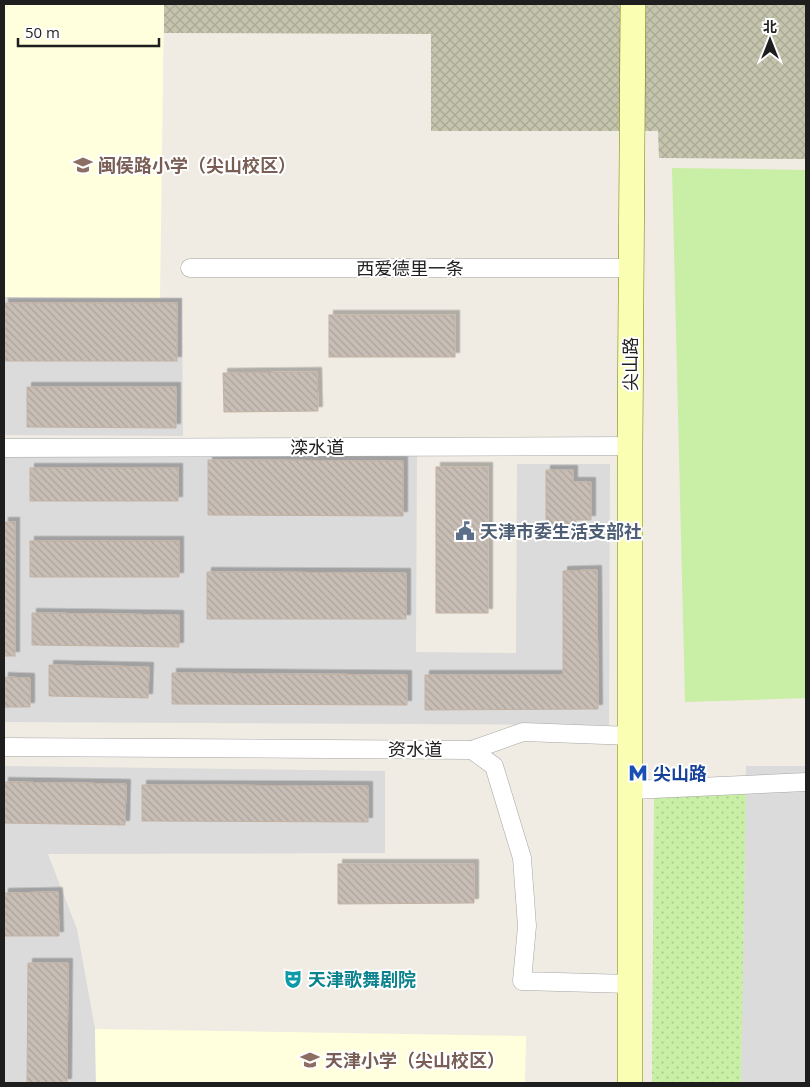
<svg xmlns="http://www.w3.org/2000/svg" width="810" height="1087" viewBox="0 0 810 1087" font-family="'Open Sans','Noto Sans SC',sans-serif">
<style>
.residential{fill:#dcdbdb}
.education{fill:#ffd}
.construction{fill:url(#construction-cross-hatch)}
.grass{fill:url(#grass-dots)}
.garden{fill:#c9eea5}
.building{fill:url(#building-back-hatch);stroke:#c3b2a4;filter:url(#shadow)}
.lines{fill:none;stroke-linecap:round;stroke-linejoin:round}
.street-casing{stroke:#a5a5a5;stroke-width:19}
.secondary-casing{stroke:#6d7a00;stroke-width:26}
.street{stroke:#fff;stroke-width:18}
.secondary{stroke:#fafeb3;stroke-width:25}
.labels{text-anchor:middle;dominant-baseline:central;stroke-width:4;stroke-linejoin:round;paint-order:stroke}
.education-label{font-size:18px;font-weight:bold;fill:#785e54;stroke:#fff;text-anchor:start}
.street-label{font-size:18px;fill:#1e1e1e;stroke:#fff}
.service-label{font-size:18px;font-weight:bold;fill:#4e5e75;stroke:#fff;text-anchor:start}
.transit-label{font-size:18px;font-weight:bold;fill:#164399;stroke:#fff;text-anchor:start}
.culture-label{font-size:18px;font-weight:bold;fill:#0d838f;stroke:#fff;text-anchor:start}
</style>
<defs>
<pattern id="construction-cross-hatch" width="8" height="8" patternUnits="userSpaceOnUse" patternTransform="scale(1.25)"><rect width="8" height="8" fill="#c5c5ae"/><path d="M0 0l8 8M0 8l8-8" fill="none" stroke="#a9a995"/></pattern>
<pattern id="grass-dots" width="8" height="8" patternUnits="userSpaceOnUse" patternTransform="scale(1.25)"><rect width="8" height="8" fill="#c9eea5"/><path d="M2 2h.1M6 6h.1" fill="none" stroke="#accc8e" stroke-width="1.8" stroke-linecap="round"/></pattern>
<pattern id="building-back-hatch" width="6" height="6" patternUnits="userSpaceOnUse" patternTransform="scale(1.25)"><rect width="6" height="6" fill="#c8beb6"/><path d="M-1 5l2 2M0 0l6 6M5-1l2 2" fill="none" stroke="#aba39c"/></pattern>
<filter id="shadow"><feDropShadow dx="4.5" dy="-4.5" stdDeviation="0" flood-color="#0004"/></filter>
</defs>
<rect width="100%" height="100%" fill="#f0ece3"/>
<g class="residential">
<path d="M4,297L182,298L183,436L4,435Z"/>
<path d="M417,455L416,652L516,653L517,464H610L609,725L4,722V656H14V522H4V457Z"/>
<path d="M4,766L385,771V853L48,854L77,929L95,1029L96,1083H4Z"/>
<path d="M746,766H806V1083H741Z"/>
</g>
<g class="education">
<path d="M4,4H164L160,298L4,297Z"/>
<path d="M95,1029L526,1036L525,1083H96Z"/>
</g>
<path class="construction" d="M164,4H806V159L659,158L658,131H431V34L164,33Z"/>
<path class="grass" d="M746,789L741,1083H652L654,795Z"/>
<path class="garden" d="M672,168L806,170V698L685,702Z"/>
<g class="building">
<rect x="4" y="303" width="173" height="58"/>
<rect x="329" y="315" width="126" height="42"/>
<path d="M317,372L318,411L224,412L223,373Z"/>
<path d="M27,387H176V428L27,427Z"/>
<path d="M208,460L403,461V516L208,515Z"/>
<rect x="436" y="467" width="52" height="146"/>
<rect x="30" y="468" width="148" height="33"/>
<path d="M546,470H573V482H591V520H571V530H546Z"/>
<rect x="4" y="522" width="11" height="134"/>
<rect x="30" y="541" width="149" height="36"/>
<path d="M597,570L598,709L425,710V675H563V571Z"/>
<path d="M207,572L406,573V619H207Z"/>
<path d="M32,613L179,615V647L32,645Z"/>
<path d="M49,665L149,667L148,698L49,696Z"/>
<path d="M172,673L407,675V705L172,704Z"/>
<path d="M4,677L30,678V707H4Z"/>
<path d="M4,782L126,784L125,825L4,823Z"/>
<path d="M142,785L368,786V822L142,821Z"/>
<path d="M338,864H474V903L338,904Z"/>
<path d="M58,892L59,936H4V893Z"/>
<path d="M28,963H68L67,1083H27Z"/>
</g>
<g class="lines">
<g class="street-casing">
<g id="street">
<path d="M190,268H631"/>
<path d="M4,448L630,446"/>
<path d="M4,747L472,750L494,766L522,858L527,926L522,981L630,984"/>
<path d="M472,750L523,732L632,736"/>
<path d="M632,790L806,782"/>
</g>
</g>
<g class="secondary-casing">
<path id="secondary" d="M630,1083V446L633,4"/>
</g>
<use href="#street" class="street"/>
<use href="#secondary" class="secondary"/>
</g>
<defs>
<g id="school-bare" transform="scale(1.5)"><path d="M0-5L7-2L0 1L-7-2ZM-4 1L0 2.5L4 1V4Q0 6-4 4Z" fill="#8d6e63" stroke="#fff" stroke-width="2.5" paint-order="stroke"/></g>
<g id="civic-bare" transform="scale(1.5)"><path d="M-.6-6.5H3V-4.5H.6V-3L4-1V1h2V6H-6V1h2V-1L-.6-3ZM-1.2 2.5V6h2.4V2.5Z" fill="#5c6f8a" stroke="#fff" stroke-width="2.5" paint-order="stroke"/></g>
<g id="metro-bare" transform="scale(1.5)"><path d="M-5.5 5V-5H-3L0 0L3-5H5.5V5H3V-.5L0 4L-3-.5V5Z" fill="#1a4fb4" stroke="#fff" stroke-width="2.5" paint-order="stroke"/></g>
<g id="theatre-bare" transform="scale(1.5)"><path d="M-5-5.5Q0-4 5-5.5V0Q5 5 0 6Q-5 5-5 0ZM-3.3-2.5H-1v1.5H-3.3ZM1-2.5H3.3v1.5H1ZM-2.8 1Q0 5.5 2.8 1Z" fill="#0f9aa8" stroke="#fff" stroke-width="2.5" paint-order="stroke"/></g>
</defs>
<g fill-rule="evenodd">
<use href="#school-bare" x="83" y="165"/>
<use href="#civic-bare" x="465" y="531"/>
<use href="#metro-bare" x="638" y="773"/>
<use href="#theatre-bare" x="293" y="979"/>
<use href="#school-bare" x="310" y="1060"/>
</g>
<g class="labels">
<g class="education-label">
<text x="98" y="165">闽侯路小学（尖山校区）</text>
<text x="325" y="1060">天津小学（尖山校区）</text>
</g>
<g class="street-label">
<text x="410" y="268">西爱德里一条</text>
<text transform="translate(630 364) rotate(-90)">尖山路</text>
<text x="317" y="447">滦水道</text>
<text x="415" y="749">资水道</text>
</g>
<g class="service-label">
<text x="480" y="531">天津市委生活支部社</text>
</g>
<g class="transit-label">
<text x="653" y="773">尖山路</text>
</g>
<g class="culture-label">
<text x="308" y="979">天津歌舞剧院</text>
</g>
</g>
<rect width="810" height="1087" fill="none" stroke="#1e1e1e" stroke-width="10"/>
<g transform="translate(770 40)" stroke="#ffffff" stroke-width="4" paint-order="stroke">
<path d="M0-4L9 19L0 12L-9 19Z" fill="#1e1e1e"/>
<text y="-8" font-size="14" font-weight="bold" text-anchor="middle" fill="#1e1e1e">北</text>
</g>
<path d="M18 38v8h141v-8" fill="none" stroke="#1e1e1e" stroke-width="2.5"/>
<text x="25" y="38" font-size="15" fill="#1e1e1e" stroke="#ffffff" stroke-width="4" paint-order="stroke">50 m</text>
</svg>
